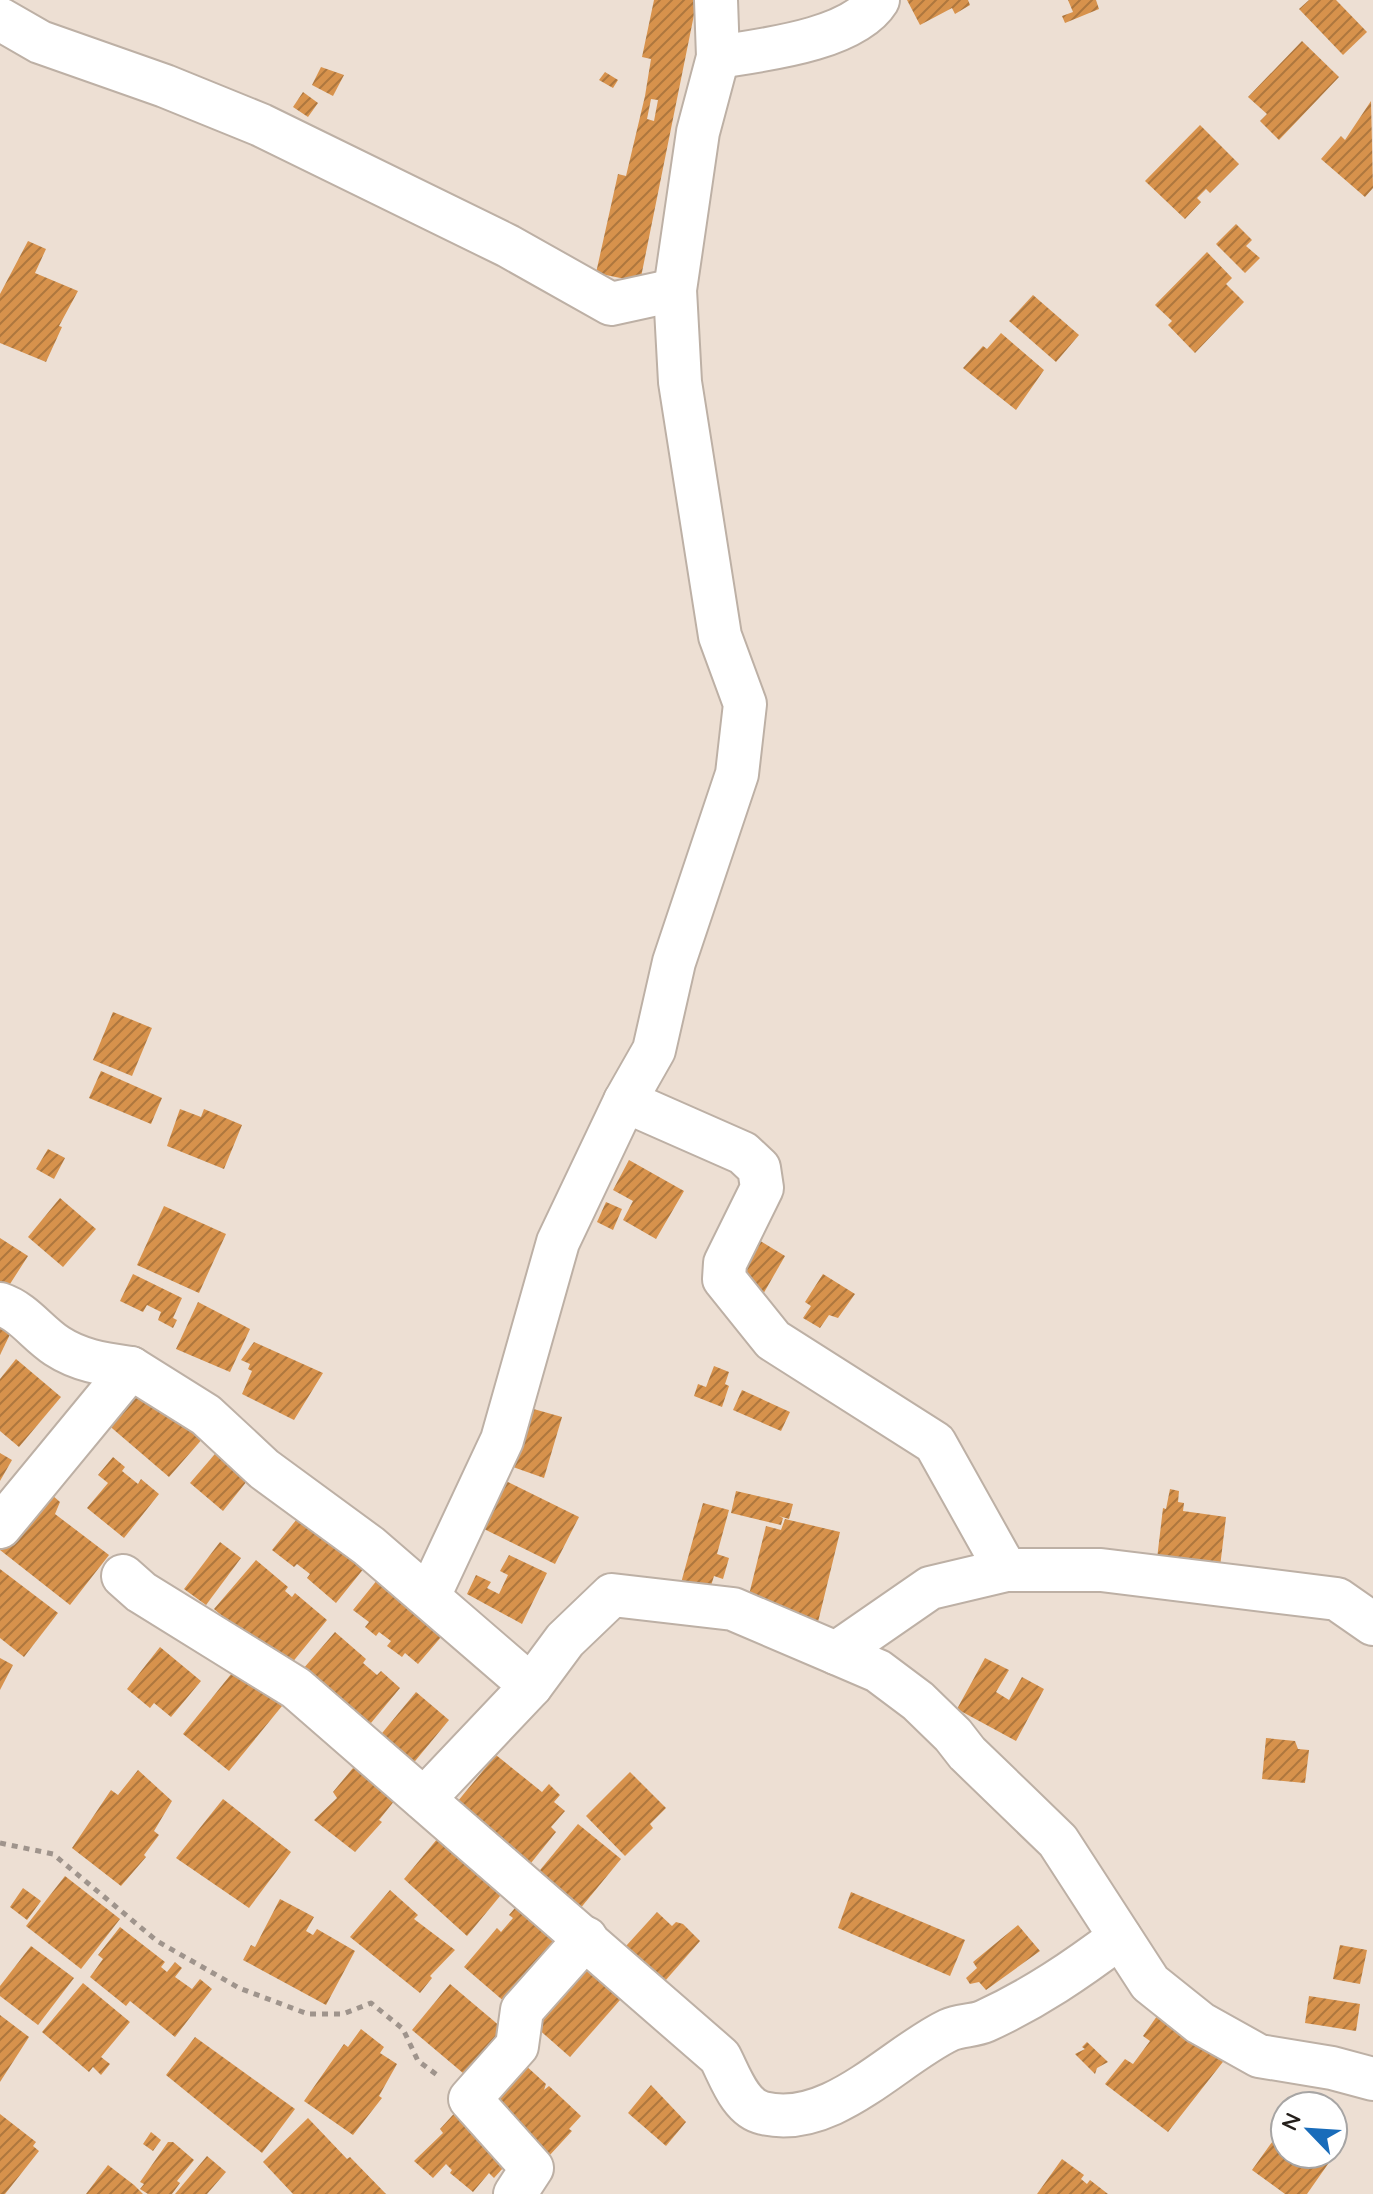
<svg xmlns="http://www.w3.org/2000/svg" width="1373" height="2194" viewBox="0 0 1373 2194" font-family="Quicksand,sans-serif">
<style>
.building{fill:url(#building-hatch);fill-rule:evenodd}
.lines{fill:none;stroke-linecap:round;stroke-linejoin:round}
.street-casing{stroke:#bdb0a5;stroke-width:46}
.path{stroke:#9f948c;stroke-width:5;stroke-dasharray:6 6;stroke-linecap:butt}
.street{stroke:#fff;stroke-width:42}
</style>
<defs>
<pattern id="building-hatch" width="6" height="6" patternUnits="userSpaceOnUse" patternTransform="scale(2)"><rect width="6" height="6" fill="#d7924c"/><path d="M-1 1l2-2M0 6l6-6M5 7l2-2" fill="none" stroke="#ae773e"/></pattern>
</defs>
<rect width="100%" height="100%" fill="#eddfd3"/>
<g class="building">
<path d="M654,0H697L640,282L596,273L618,174L626,176L645,96L651,59L642,57ZM651,99L658,100L654,121L647,119Z"/>
<path d="M907,0H968L970,5L955,14L952,8L920,25Z"/>
<path d="M1068,0H1096L1099,9L1065,23L1062,16L1073,12Z"/>
<path d="M1309,0H1336L1367,32L1343,55L1299,9Z"/>
<path d="M1302,41L1339,77L1279,140L1260,121L1267,114L1248,97Z"/>
<path d="M321,67L344,75L333,96L312,85Z"/>
<path d="M605,72L618,80L613,88L599,80Z"/>
<path d="M303,92L318,103L308,117L293,107Z"/>
<path d="M1371,101L1373,188L1365,197L1321,159L1341,136L1345,140Z"/>
<path d="M1200,125L1239,164L1210,193L1206,189L1197,198L1201,202L1185,219L1145,181Z"/>
<path d="M1236,224L1252,240L1246,246L1260,258L1245,273L1216,244Z"/>
<path d="M28,241L46,249L35,273L78,291L59,326L62,327L46,362L0,343V294Z"/>
<path d="M1207,252L1232,278L1226,284L1244,302L1195,353L1168,325L1172,321L1155,305Z"/>
<path d="M1033,295L1079,335L1056,362L1009,321Z"/>
<path d="M1001,333L1044,370L1016,410L963,368L983,346L987,349Z"/>
<path d="M113,1012L152,1028L132,1076L93,1060Z"/>
<path d="M101,1071L162,1098L151,1124L89,1098Z"/>
<path d="M180,1109L201,1117L204,1109L242,1125L224,1169L167,1146Z"/>
<path d="M48,1149L65,1158L54,1179L36,1169Z"/>
<path d="M629,1160L684,1191L656,1239L623,1220L633,1201L613,1190Z"/>
<path d="M60,1198L96,1229L63,1267L28,1237Z"/>
<path d="M606,1202L622,1209L613,1230L597,1222Z"/>
<path d="M164,1206L226,1234L199,1293L137,1265Z"/>
<path d="M0,1238L28,1256L10,1284L5,1283L0,1289Z"/>
<path d="M757,1239L785,1256L762,1296L734,1280Z"/>
<path d="M133,1274L182,1298L173,1318L177,1320L173,1328L158,1320L161,1312L147,1305L143,1312L120,1301Z"/>
<path d="M823,1274L855,1294L838,1318L829,1315L820,1328L803,1318L811,1306L805,1302Z"/>
<path d="M198,1302L250,1329L230,1372L176,1349Z"/>
<path d="M0,1314L16,1322L0,1355Z"/>
<path d="M254,1342L323,1373L294,1420L242,1394L252,1371L248,1369L250,1364L241,1360Z"/>
<path d="M16,1359L61,1397L19,1447L0,1431V1379Z"/>
<path d="M714,1366L729,1372L725,1384L729,1386L722,1407L694,1396L698,1384L706,1387Z"/>
<path d="M140,1382L204,1437L169,1477L106,1423Z"/>
<path d="M742,1390L790,1412L781,1431L733,1410Z"/>
<path d="M530,1408L562,1417L544,1478L513,1467Z"/>
<path d="M221,1447L251,1476L223,1511L190,1483Z"/>
<path d="M0,1453L12,1460L0,1481Z"/>
<path d="M113,1457L125,1467L122,1471L138,1484L141,1479L159,1494L124,1538L87,1508L108,1483L98,1475Z"/>
<path d="M506,1481L579,1517L555,1564L482,1528Z"/>
<path d="M1170,1489L1179,1491L1178,1502L1184,1503L1183,1511L1226,1517L1220,1567L1157,1559L1163,1508L1166,1509Z"/>
<path d="M736,1491L793,1504L789,1519L779,1516L783,1518L781,1525L731,1513Z"/>
<path d="M52,1495L60,1502L55,1514L109,1555L70,1605L0,1550V1536Z"/>
<path d="M703,1503L729,1510L717,1554L729,1558L723,1579L714,1576L709,1592L681,1583Z"/>
<path d="M305,1509L369,1562L336,1603L307,1578L310,1574L297,1564L294,1567L272,1550Z"/>
<path d="M785,1519L840,1532L818,1622L747,1603L766,1526L781,1530Z"/>
<path d="M220,1542L241,1558L206,1605L184,1589Z"/>
<path d="M509,1555L547,1573L522,1624L467,1594L476,1575L491,1582L487,1588L499,1594L508,1575L500,1571Z"/>
<path d="M256,1560L288,1587L285,1591L292,1597L295,1593L327,1620L291,1664L267,1654L214,1609Z"/>
<path d="M0,1569L58,1613L24,1657L0,1638Z"/>
<path d="M382,1574L448,1629L418,1664L405,1653L402,1657L387,1646L391,1641L379,1632L376,1636L365,1627L369,1622L353,1610Z"/>
<path d="M335,1632L366,1659L363,1663L377,1675L381,1671L400,1688L366,1729L303,1669Z"/>
<path d="M160,1647L201,1681L171,1717L154,1703L150,1708L127,1689Z"/>
<path d="M0,1658L13,1665L0,1690Z"/>
<path d="M985,1658L1009,1670L996,1692L1009,1700L1022,1677L1044,1689L1016,1741L957,1709Z"/>
<path d="M236,1668L282,1706L229,1771L183,1734Z"/>
<path d="M416,1692L449,1720L411,1766L378,1738Z"/>
<path d="M1266,1738L1295,1741L1298,1749L1309,1750L1305,1783L1262,1779Z"/>
<path d="M496,1755L542,1792L549,1784L560,1795L554,1802L565,1811L551,1827L556,1832L527,1868L453,1807Z"/>
<path d="M358,1762L399,1795L379,1820L382,1822L355,1852L314,1820L337,1798L333,1792Z"/>
<path d="M138,1770L172,1801L154,1831L159,1835L144,1855L146,1857L121,1886L72,1848L111,1790L118,1795Z"/>
<path d="M630,1772L666,1808L650,1824L653,1828L625,1856L586,1816Z"/>
<path d="M223,1799L291,1852L249,1908L176,1858Z"/>
<path d="M578,1824L621,1859L579,1910L536,1875Z"/>
<path d="M438,1838L505,1890L467,1936L404,1879Z"/>
<path d="M65,1876L120,1919L81,1969L26,1926Z"/>
<path d="M23,1888L41,1901L27,1920L10,1907Z"/>
<path d="M390,1890L418,1915L414,1919L455,1950L430,1976L432,1978L420,1993L350,1937Z"/>
<path d="M851,1892L965,1940L950,1976L838,1928Z"/>
<path d="M280,1899L314,1917L306,1931L313,1935L317,1929L355,1951L326,2005L243,1960L251,1945L255,1947Z"/>
<path d="M520,1902L562,1939L506,2003L464,1967L497,1928L501,1932L513,1918L509,1915Z"/>
<path d="M657,1912L672,1926L676,1922L683,1924L700,1941L665,1981L626,1946Z"/>
<path d="M1018,1925L1040,1951L986,1990L979,1982L970,1984L966,1978L977,1968L973,1962Z"/>
<path d="M120,1927L165,1962L161,1967L167,1972L175,1962L182,1968L175,1977L192,1989L200,1979L212,1989L175,2037L130,2001L126,2006L90,1977L103,1959L98,1955Z"/>
<path d="M1340,1945L1367,1950L1360,1984L1333,1979Z"/>
<path d="M31,1946L74,1978L38,2025L0,1996V1986Z"/>
<path d="M586,1964L628,1991L570,2057L528,2020Z"/>
<path d="M83,1983L130,2022L101,2057L110,2064L101,2075L93,2067L89,2072L42,2032Z"/>
<path d="M450,1984L514,2038L476,2084L412,2030Z"/>
<path d="M1309,1996L1360,2004L1356,2031L1305,2023Z"/>
<path d="M1162,2009L1226,2058L1168,2132L1105,2084L1125,2059L1133,2064L1150,2041L1143,2036Z"/>
<path d="M0,2015L29,2037L0,2082Z"/>
<path d="M361,2029L384,2047L380,2053L397,2064L379,2096L382,2098L353,2135L304,2101L344,2044L348,2047Z"/>
<path d="M195,2037L295,2109L262,2153L166,2075Z"/>
<path d="M1087,2042L1108,2062L1097,2068L1095,2074L1075,2054L1085,2049L1082,2047Z"/>
<path d="M524,2064L546,2084L544,2090L549,2086L581,2116L569,2129L572,2131L549,2156L482,2100Z"/>
<path d="M651,2085L686,2122L666,2146L628,2113Z"/>
<path d="M461,2106L513,2157L494,2178L489,2173L473,2192L450,2173L452,2170L446,2164L433,2178L414,2161L443,2133L440,2129Z"/>
<path d="M0,2114L36,2142L33,2146L39,2151L5,2194H0Z"/>
<path d="M308,2118L347,2159L350,2157L386,2194H293L263,2162Z"/>
<path d="M1285,2124V2154H1335L1307,2194H1285L1252,2170Z"/>
<path d="M151,2132L161,2140L153,2151L143,2144Z"/>
<path d="M168,2142H173L194,2160L177,2181L180,2183L172,2194H148L140,2189L144,2184L140,2182Z"/>
<path d="M207,2156L226,2172L207,2194H175Z"/>
<path d="M1062,2159L1084,2175L1081,2179L1087,2184L1090,2180L1108,2194H1037Z"/>
<path d="M108,2165L134,2185L143,2194H86Z"/>
</g>
<g class="lines">
<g class="street-casing">
<g id="street">
<path d="M0,19L40,42L165,86L261,125L508,246L611,304L675,290"/>
<path d="M718,57C762,50 853,40 878,0"/>
<path d="M625,1101L743,1153L759,1168L762,1188L725,1263L724,1279L773,1340L935,1443L1006,1570"/>
<path d="M0,1304C24,1312 36,1332 57,1346C80,1361 104,1364 131,1368"/>
<path d="M0,1527L131,1368L206,1415L264,1469L369,1546L531,1686"/>
<path d="M123,1576L141,1592L296,1688L720,2057C730,2076 740,2108 763,2113C831,2130 894,2056 949,2030C960,2025 974,2026 985,2021C1035,1998 1076,1970 1120,1937"/>
<path d="M429,1596L502,1440L558,1242L625,1101L654,1050L674,962L737,774L745,704L720,636L680,382L675,290L698,132L718,57L716,0"/>
<path d="M836,1653L878,1671L918,1701L953,1735L967,1753L1058,1841L1150,1983L1200,2023L1259,2056L1332,2068L1373,2079"/>
<path d="M424,1799L531,1686L565,1640L612,1595L733,1609L836,1653L930,1588L1006,1570H1101L1337,1599L1373,1624"/>
<path d="M515,2194L532,2168L470,2099L517,2046L522,2010L586,1938"/>
</g>
</g>
<path class="path" d="M0,1843L53,1854L157,1941L239,1988L308,2014H343L371,2003L403,2029L418,2061L440,2077"/>
<use href="#street" class="street"/>
</g>
<g transform="translate(1309 2130) rotate(295)"><circle r="38" fill="#ffffff" stroke="#a7a5a4" stroke-width="2"/>
<path d="M0-6L14 30L0 20L-14 30Z" fill="#196cba"/>
<text y="-12" font-size="22" font-weight="bold" text-anchor="middle" fill="#241f1b">N</text>
</g>
</svg>
